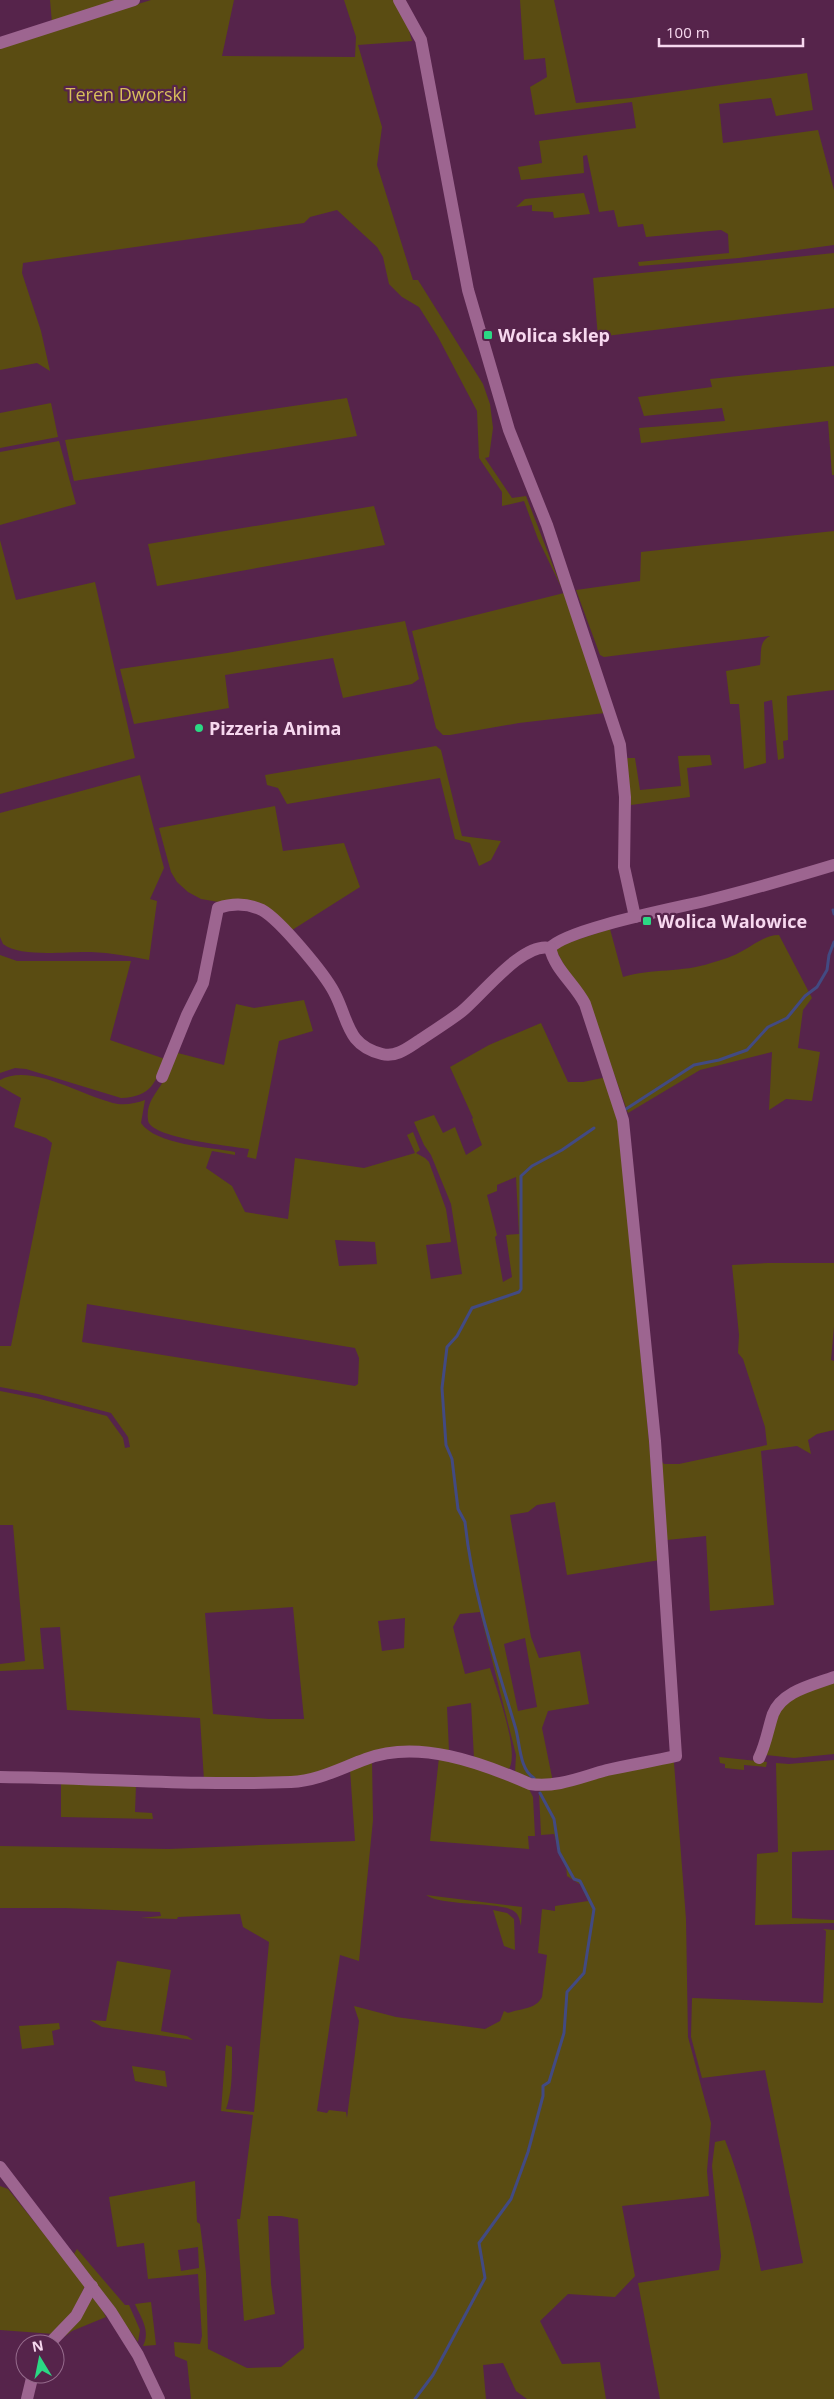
<svg xmlns="http://www.w3.org/2000/svg" width="834" height="2399" viewBox="0 0 834 2399" font-family="'Open Sans',sans-serif">
<style>
.green{fill:#5a4c12;fill-rule:evenodd}
.lines{fill:none;stroke-linecap:round;stroke-linejoin:round}
.stream{stroke:#424a82;stroke-width:3}
.minor{stroke:#9d6590;stroke-width:12}
.poi-dot{fill:#2bd884;stroke:#56244b;stroke-width:2}
.labels{text-anchor:middle;dominant-baseline:central;stroke-width:4.5;stroke-linejoin:round;paint-order:stroke}
.park-label{font-size:18px;fill:#d7be5b;stroke:#56244b}
.poi-label{font-size:18px;font-weight:bold;fill:#f7d8ef;stroke:#56244b;text-anchor:start}
</style>
<rect width="100%" height="100%" fill="#56244b"/>
<g class="green">
<path d="M50,0H123L52,23Z"/>
<path d="M151,0H234L222,56L355,57L356,37L344,0H395L406,20L412,41L358,45L382,127L377,165L413,280H418L483,384L490,404L493,428L489,457L485,458L512,498L526,496L564,594L605,713L519,723L450,735H443L436,728L412,631L564,593L538,539L524,501L502,506V492L479,458L477,411L438,337L419,307L402,297L389,284L383,257L377,247L337,210L310,217L304,223L23,263L22,273L41,331L50,371L37,363L0,370V47Z"/>
<path d="M520,0H554L576,103L631,98L807,73L813,110L776,116L771,98L719,104L723,143L818,130L834,190V245L739,258L639,266L638,262L729,253L728,234L721,230L646,237L643,224L618,227L614,210L599,212L587,155L583,156L584,173L521,180L518,167L542,163L539,141L636,128L632,102L535,115L530,87L547,77L545,58L524,60Z"/>
<path d="M584,193L590,214L554,218L553,212L532,211V205L516,207L525,199Z"/>
<path d="M834,253V308L598,337L593,278Z"/>
<path d="M834,366V475H832L828,421L641,443L639,428L725,421L722,408L644,416L638,397L712,387L710,379Z"/>
<path d="M347,398L357,436L74,481L65,440Z"/>
<path d="M51,403L58,437L0,448V413Z"/>
<path d="M59,441L76,504L0,525V452Z"/>
<path d="M374,506L385,545L157,586L148,544Z"/>
<path d="M834,531V690L787,696L788,740L783,741L784,758L778,760L772,700L764,702L766,763L744,769L739,704H730L726,671L760,665C762,653 758,642 770,636L604,657L600,655L576,590L640,581L641,552Z"/>
<path d="M0,540L16,600L95,582L135,758L0,794Z"/>
<path d="M405,621L419,679L412,684L343,698L333,658L225,675L229,708L134,724L120,669L227,653Z"/>
<path d="M436,746L441,750L462,836L501,841L491,860L479,866L470,843L455,839L440,778L287,804L278,788L267,785L265,775Z"/>
<path d="M710,755L712,765L687,768L690,797L631,805L627,758H635L640,790L681,786L678,756Z"/>
<path d="M140,775L164,868L150,899L157,901L149,960C130,956 111,953 91,952C68,951 21,958 3,944L0,937V813Z"/>
<path d="M275,806L283,851L344,843L360,887L289,932L267,910L201,899L188,892L177,882L171,872L159,828Z"/>
<path d="M610,929L623,977C652,968 682,973 711,963C722,960 734,956 744,950C755,944 765,935 779,935L812,998L803,1010L798,1048L820,1052L812,1101L786,1099L769,1110L772,1052L700,1070L628,1113L585,993L569,974L556,950L558,946Z"/>
<path d="M0,955L17,961H131L110,1040L165,1059C155,1083 151,1097 121,1098L26,1069L15,1068L0,1073Z"/>
<path d="M304,1000L313,1031L279,1041L256,1159L247,1157L249,1149C231,1146 149,1138 148,1120C146,1104 154,1096 161,1085C167,1075 170,1062 174,1052L224,1065L236,1004L254,1008Z"/>
<path d="M541,1023L568,1082H583L607,1077L619,1119L660,1560L567,1575L555,1502L537,1505L528,1512L510,1515L531,1637L539,1658L580,1651L589,1704L548,1711L542,1728L553,1782L542,1781L515,1773L516,1755L480,1612L460,1614L453,1627L465,1674L490,1668C496,1688 520,1751 509,1769L474,1758L471,1703L447,1707L449,1751L414,1747L310,1777L204,1780L200,1718L67,1710L60,1627L40,1628L44,1669L0,1671V1664L25,1661L13,1525H0V1391L36,1398L107,1416L123,1438L125,1448L130,1447L128,1437L111,1413L38,1394L0,1387V1346H11L52,1143L46,1138L14,1127L21,1098L0,1086V1080C32,1062 85,1098 118,1104C127,1105 137,1103 145,1100L141,1123C156,1145 210,1147 235,1152V1155L212,1151L206,1168L232,1186L245,1212L288,1219L295,1158L364,1168L415,1153L407,1135L413,1132L420,1150L416,1153L425,1158L429,1162L446,1209L451,1242L426,1245L431,1279L462,1274L451,1204L431,1155L424,1145L414,1122L434,1115L443,1133L455,1127L466,1155L482,1145L472,1119L473,1118L450,1067L489,1045ZM516,1177L519,1234L506,1235L512,1277L503,1282L495,1237L497,1235L487,1195L497,1191V1185ZM335,1240L375,1242L377,1264L339,1266ZM87,1304L355,1348L359,1358L358,1384L355,1386L82,1342ZM293,1607L304,1719H269L213,1714L205,1613ZM405,1618L404,1648L382,1651L378,1621ZM525,1638L537,1707L518,1711L504,1644Z"/>
<path d="M768,1263H834V1327L831,1360L834,1361V1430L817,1434L808,1440L811,1454L797,1446L761,1451L774,1605L710,1611L706,1536L667,1540L660,1460L664,1464H679L767,1445L765,1427L743,1359L738,1353L739,1335L732,1265Z"/>
<path d="M834,1679V1754L794,1758L766,1755L781,1705Z"/>
<path d="M439,1757L458,1761L529,1789L533,1797L535,1836H528L529,1849L430,1841Z"/>
<path d="M719,1757L767,1762L766,1767L744,1765V1770L725,1768V1764L720,1763Z"/>
<path d="M372,1760L373,1820L359,1961L340,1955L317,2111L327,2113L329,2110L346,2112L347,2118L359,2021L354,2006L396,2017L485,2029L500,2021L504,2011L508,2013C521,2008 535,2010 542,1997L547,1955L538,1953L542,1909L555,1911V1906L588,1901L581,1885L567,1876C567,1862 557,1848 554,1834L541,1835L539,1793L541,1789L673,1761L674,1763L686,1919L688,2037L711,2123L707,2171L709,2196L622,2206L635,2276L615,2297L568,2294L540,2321L562,2364L600,2362L606,2399H527L516,2391L503,2363L483,2365L486,2399H191L187,2361L175,2356L174,2342L200,2344L202,2336L198,2274L148,2279L144,2243L117,2247L109,2197L195,2181L197,2222L200,2224L206,2273L208,2349L247,2368L281,2367L304,2348L298,2219L281,2216H268L271,2284L275,2314L244,2321L237,2219H240L253,2115L221,2111L226,2045L232,2047C232,2067 233,2090 226,2109L254,2112L269,1942L243,1927L240,1914L178,1917L177,1919L140,1918L161,1916L160,1912L65,1908H0V1846L169,1849L355,1841L350,1770ZM198,2247L199,2268L181,2271L178,2250Z"/>
<path d="M834,1760V1850L792,1852V1918L834,1920V1923L755,1925L757,1854L778,1852L776,1763L789,1764Z"/>
<path d="M61,1781L136,1785L135,1812L152,1813L153,1819L61,1817Z"/>
<path d="M426,1895L522,1907L521,1926C520,1921 519,1915 515,1912C504,1901 443,1907 426,1895Z"/>
<path d="M493,1910L507,1913L514,1919L515,1950L504,1946Z"/>
<path d="M823,1929L834,1930V2399H660L638,2283L719,2270L721,2256L712,2166L715,2142L725,2140C742,2183 752,2225 761,2271L803,2263L765,2070L702,2078L691,2037L692,1998L823,2003L826,1931Z"/>
<path d="M117,1961L171,1970L161,2031L187,2036L193,2040L102,2027L90,2020L106,2021Z"/>
<path d="M59,2023L60,2029L52,2031L54,2045L22,2049L19,2026Z"/>
<path d="M132,2066L165,2071L167,2087L135,2081Z"/>
<path d="M0,2186L8,2189L85,2285L76,2308L54,2334L0,2330Z"/>
<path d="M77,2249L125,2305H129L140,2330L138,2342L74,2254Z"/>
<path d="M95,2297L106,2317L72,2331L64,2337L86,2300Z"/>
<path d="M151,2302L156,2345L143,2346C151,2331 141,2318 135,2304Z"/>
</g>
<g class="lines">
<g class="stream">
<path d="M833,910L834,914"/>
<path d="M626,1109L694,1065L719,1060L747,1050L768,1027L787,1018L805,996L817,987L827,970L829,955L834,942"/>
<path d="M534,1778C519,1770 520,1741 515,1726C495,1659 472,1591 465,1522L458,1509L452,1459L446,1445L442,1388L447,1347L457,1336L472,1308L519,1292L521,1289V1176L532,1166L562,1150L594,1128"/>
<path d="M415,2399L433,2375L485,2278L479,2243L511,2199L528,2152L543,2096V2086L549,2082L564,2033L567,1992L584,1973L594,1909L580,1881L574,1879L559,1852L554,1819L540,1793"/>
</g>
<g class="minor">
<path d="M399,0L421,40L468,290L509,430L547,525L620,745L625,797L624,867L635,917"/>
<path d="M0,43L134,0"/>
<path d="M550,948C566,929 676,908 705,901C749,890 791,878 834,865"/>
<path d="M162,1077L187,1015L203,983L218,908C233,903 247,903 262,910C280,920 324,973 334,992C349,1020 346,1045 382,1054C396,1058 409,1047 420,1040C433,1031 448,1022 461,1012C481,996 523,941 550,948"/>
<path d="M759,1758C766,1744 768,1729 773,1714C782,1691 813,1685 834,1677"/>
<path d="M0,1777C97,1778 194,1786 291,1782C318,1781 341,1768 366,1759C418,1739 482,1763 530,1784C557,1788 581,1777 607,1770C630,1765 653,1761 676,1756L655,1441L623,1120L585,1004C575,984 555,970 550,948"/>
<path d="M0,2167L111,2312L138,2355L159,2399"/>
<path d="M49,2344L76,2316L92,2286"/>
<path d="M27,2399L33,2374"/>
</g>
</g>
<g class="poi-dot">
<rect x="483" y="330" width="10" height="10" rx="2.5"/>
<circle cx="199" cy="728" r="5"/>
<rect x="642" y="916" width="10" height="10" rx="2.5"/>
</g>
<g class="labels">
<g class="park-label">
<text x="126" y="94">Teren Dworski</text>
</g>
<g class="poi-label">
<text x="498" y="335">Wolica sklep</text>
<text x="209" y="728">Pizzeria Anima</text>
<text x="657" y="921">Wolica Walowice</text>
</g>
</g>
<g transform="translate(40 2359) rotate(350)"><circle r="24" fill="#56244b" stroke="#966c8d"/>
<path d="M0-4L9 19L0 12L-9 19Z" fill="#2bd884"/>
<text y="-8" font-size="14" font-weight="bold" text-anchor="middle" fill="#f7d8ef">N</text>
</g>
<path d="M659 38v8h144v-8" fill="none" stroke="#f7d8ef" stroke-width="2.5"/>
<text x="666" y="38" font-size="15" fill="#f7d8ef" stroke="#56244b" stroke-width="4" paint-order="stroke">100 m</text>
</svg>
